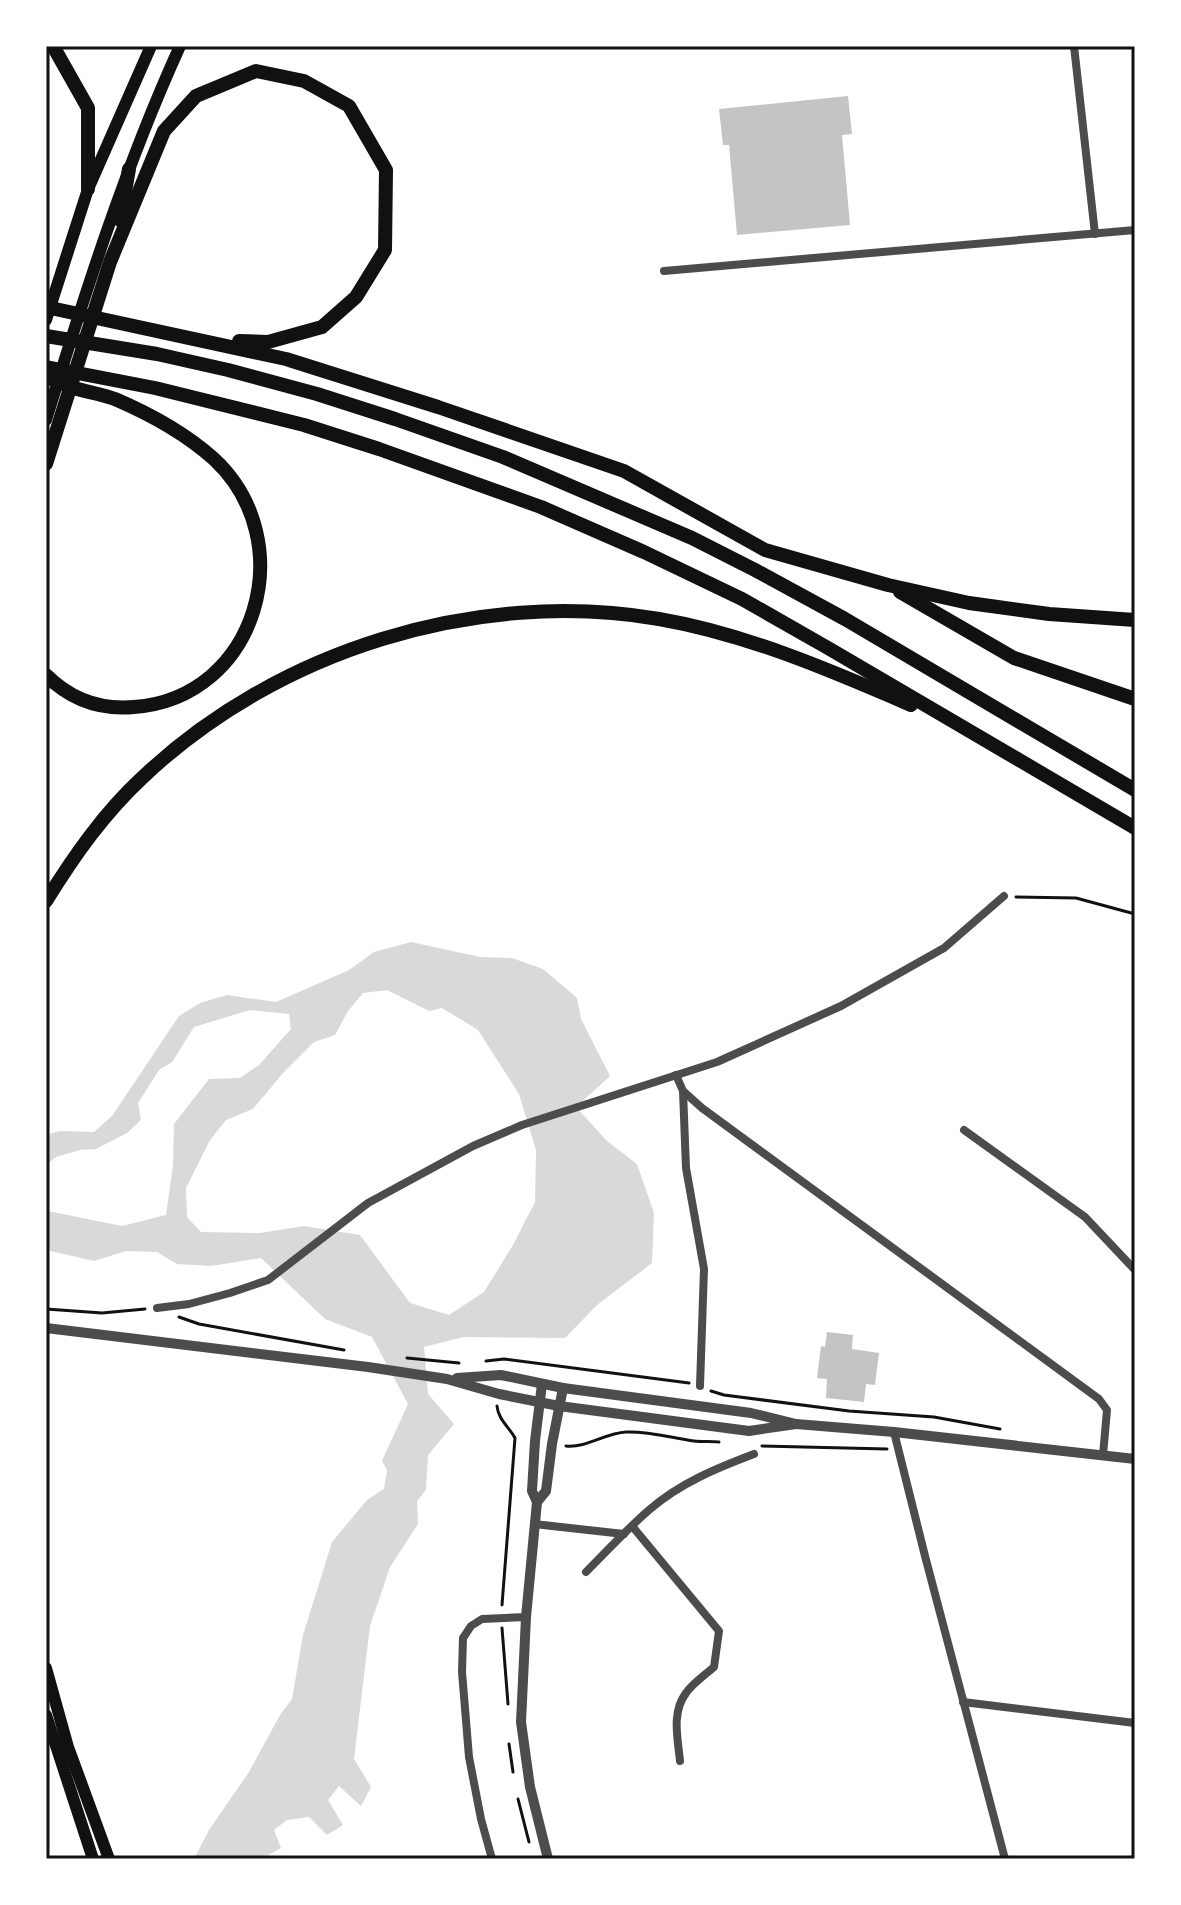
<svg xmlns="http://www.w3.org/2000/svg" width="1181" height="1905" viewBox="0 0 1181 1905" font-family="Overpass,sans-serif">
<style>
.water{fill:#d9d9d9;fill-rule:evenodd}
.building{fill:#c4c4c4}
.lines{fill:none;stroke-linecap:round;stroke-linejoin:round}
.path{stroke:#111;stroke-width:3}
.minor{stroke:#4c4c4c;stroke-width:8}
.tertiary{stroke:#4c4c4c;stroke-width:10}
.primary{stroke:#111;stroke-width:12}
.motorway{stroke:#111;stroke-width:14}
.neatline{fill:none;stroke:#111;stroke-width:3}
</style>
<rect width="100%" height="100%" fill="#fff"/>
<path class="water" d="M411,942L480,957L512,958L543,969L577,998L581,1019L610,1076L576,1107L607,1141L637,1164L654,1213L652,1263L597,1305L565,1338L463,1337L424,1347L428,1394L454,1424L428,1455L426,1490L417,1501L418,1524L390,1567L370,1626L354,1759L371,1787L361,1806L339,1786L328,1800L343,1825L327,1835L309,1817L287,1820L274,1830L281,1848L261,1859H194L209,1830L249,1772L280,1715L292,1699L303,1635L332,1542L367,1500L384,1489L387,1470L382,1461L408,1404L372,1337L325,1319L261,1258L211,1266L177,1264L157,1252L126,1251L94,1261L46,1250V1207L48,1211L122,1226L166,1215L173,1165L174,1124L209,1079L240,1078L259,1065L291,1029L289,1014L250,1010L194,1027L172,1062L159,1070L138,1103L141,1120L127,1133L96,1149L80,1150L56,1157L46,1165V1135L60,1131L94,1132L112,1116L179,1016L200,1003L227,995L276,1002L349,970L374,952ZM387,990L429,1011L442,1008L478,1030L519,1094L536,1150L535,1202L513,1245L484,1292L449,1315L410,1303L360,1235L304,1226L260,1233L201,1232L187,1217L186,1188L210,1140L226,1120L253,1109L283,1073L314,1042L335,1035L348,1011L363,993Z"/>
<g class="building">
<path d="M848,96L852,134L842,135L850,225L737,235L729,145H723L719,109Z"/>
<path d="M827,1332L853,1335L852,1349L879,1353L875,1385L866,1384L864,1402L826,1398L827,1379L817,1378L821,1346L825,1347Z"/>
</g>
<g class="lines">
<g class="path">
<path d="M1016,897L1076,898L1135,914"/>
<path d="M46,1309L102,1313L145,1309"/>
<path d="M179,1317L199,1324L344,1350"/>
<path d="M407,1358L459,1363"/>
<path d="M486,1361L504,1359L689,1383"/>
<path d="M711,1391L724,1395L849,1411L934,1417L1000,1429"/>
<path d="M497,1406C498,1419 509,1427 515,1438L502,1605"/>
<path d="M566,1446C587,1448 605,1433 626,1432C649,1431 672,1438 694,1441C702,1442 711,1441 719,1442"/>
<path d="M762,1446L887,1449"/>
<path d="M502,1628L508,1704"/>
<path d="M509,1744L513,1772"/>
<path d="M518,1799L529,1842"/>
</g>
<g class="minor">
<path d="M1074,46L1095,234"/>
<path d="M664,271L1135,230"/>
<path d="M676,1075L683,1091L702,1108L1099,1399L1107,1410L1103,1455"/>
<path d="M683,1091L686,1168L704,1269L700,1386"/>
<path d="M964,1130L1085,1217L1135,1270"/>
<path d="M157,1308L189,1304L230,1293L268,1280L368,1203L473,1146L522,1125L717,1062L841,1006L944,948L1004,896"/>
<path d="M894,1432L925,1556L1005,1859"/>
<path d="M534,1524L624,1534"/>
<path d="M632,1526L719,1631L714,1667C705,1675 693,1683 686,1693C671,1713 678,1739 680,1761"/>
<path d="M586,1572C607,1551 627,1529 649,1510C680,1483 717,1468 754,1454"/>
<path d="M963,1702L1135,1723"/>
<path d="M492,1859L481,1819L469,1757L462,1672L463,1638L471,1626L482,1619L526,1617"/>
</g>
<g class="tertiary">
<path d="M46,1328L368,1367L447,1379L499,1394L559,1406L749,1431L796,1424"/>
<path d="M457,1378L501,1375L563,1388L751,1413L796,1424L894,1432L1135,1459"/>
<path d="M542,1384L535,1441L532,1491L537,1502L526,1617L521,1722L530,1787L548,1859"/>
<path d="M537,1502L546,1491L552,1444L563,1388"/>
</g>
<g class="primary">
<path d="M46,320L88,189L151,46"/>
<path d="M46,420C85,293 125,167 180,46"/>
<path d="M46,1668L68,1747L109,1859"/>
<path d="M46,1715L93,1859"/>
</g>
<g class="motorway">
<path d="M53,46L88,108V189"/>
<path d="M120,220L129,169"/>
<path d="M46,307L286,359L438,407L624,471L765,550L888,585L969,603L1049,614L1135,620"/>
<path d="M46,336L157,354L228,370L317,394L395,419L503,457L692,538L755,570L845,619L1135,790"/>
<path d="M46,367L155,388L304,425L379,449L541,507L644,552L742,599L828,648L1135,828"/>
<path d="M46,376C55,380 64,385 74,388C87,392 102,394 115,399C150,414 186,434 214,459C302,541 258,698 134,707C100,710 70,699 46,675"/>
<path d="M46,464L110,262L164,131L196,96L256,71L304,81L349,106L386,170L385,250L356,297L322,327L268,342L239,341"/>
<path d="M900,592L1014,658L1135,699"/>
<path d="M46,901C74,856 104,813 143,777C277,650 477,588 659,619C746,634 830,670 911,705"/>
</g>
</g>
<rect width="1181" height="1905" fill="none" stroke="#ffffff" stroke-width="96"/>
<rect x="48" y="48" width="1085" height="1809" class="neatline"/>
</svg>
